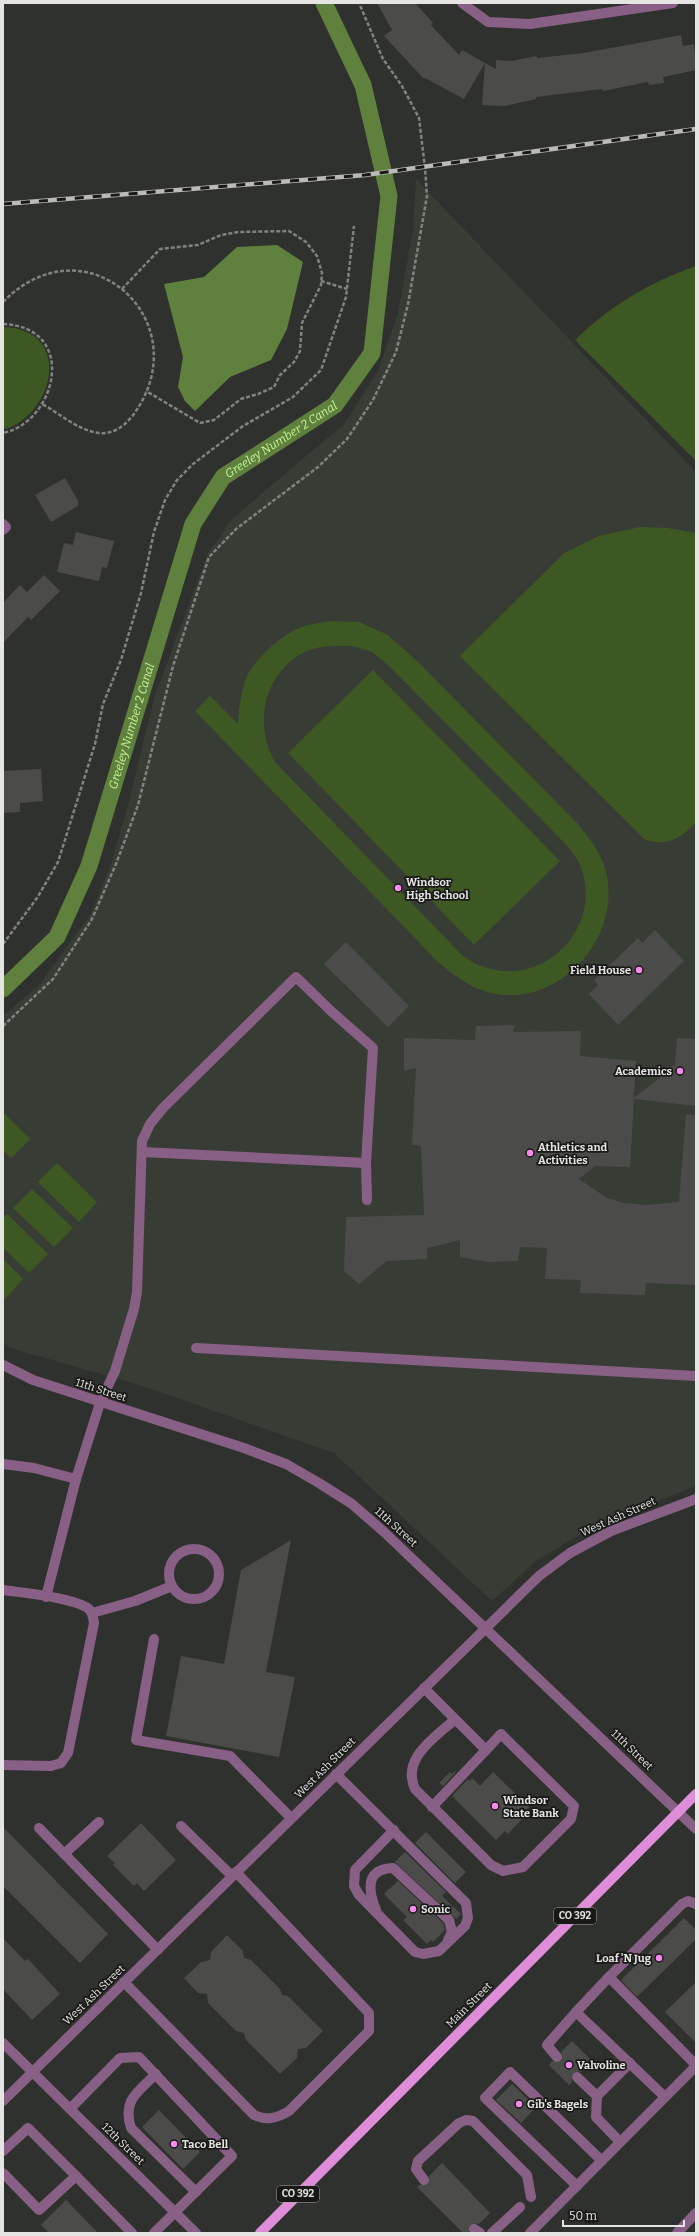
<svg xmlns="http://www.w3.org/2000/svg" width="699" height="2236" viewBox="0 0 699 2236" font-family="Bitter,serif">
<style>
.built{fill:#373c34}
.green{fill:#3e5823;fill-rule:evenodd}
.water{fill:#5f813d}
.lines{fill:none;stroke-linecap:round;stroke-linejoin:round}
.canal{stroke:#5f813d;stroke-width:17}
.building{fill:#4b4c4a}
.minor-tunnel{stroke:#4a4c49;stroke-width:10;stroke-dasharray:10 5;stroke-linecap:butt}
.path{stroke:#818380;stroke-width:2.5;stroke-dasharray:4 2;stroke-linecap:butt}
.minor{stroke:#896085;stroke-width:10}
.major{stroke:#e08dd9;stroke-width:10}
.rail-casing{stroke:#babbb9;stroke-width:4.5}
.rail{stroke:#181817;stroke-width:3;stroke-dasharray:9;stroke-linecap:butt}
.poi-dot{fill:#f589ee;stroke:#181817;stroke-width:1.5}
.labels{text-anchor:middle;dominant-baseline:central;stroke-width:3.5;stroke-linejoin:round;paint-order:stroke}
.shield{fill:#181817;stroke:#a8a8a6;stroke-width:1}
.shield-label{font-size:10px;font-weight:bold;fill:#e5e6e4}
.poi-label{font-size:11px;font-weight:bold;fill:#e5e6e4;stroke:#181817;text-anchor:start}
.street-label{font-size:11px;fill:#e5e6e4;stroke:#181817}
.water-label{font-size:12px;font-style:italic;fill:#c3f595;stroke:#181817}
</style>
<rect width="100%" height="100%" fill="#2f312e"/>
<path class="built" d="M416,179L696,472V1486L591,1528L536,1561L492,1601L334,1453L143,1386L10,1348L3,1342V1016L40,984L90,915L112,861L130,798L154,698L208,553L232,519L344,424L378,371L398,313L413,230Z"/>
<g class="green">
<path d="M696,266V461L575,340C608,307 652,281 696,266Z"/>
<path d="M3,327C72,329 56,411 6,429L3,426Z"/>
<path d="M640,527L668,528L696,533V822C681,838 667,848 644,839L460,656L564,553L599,536Z"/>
<path d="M329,621L359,622L388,635L418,662L578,824C588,837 599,850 604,865C625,927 571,998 506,995C479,994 458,979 438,962L195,711L210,696L238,724C239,707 241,692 247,676C255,659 282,635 299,628C309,624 320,623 329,621ZM352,646L372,652L386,663L551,829C561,840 574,851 580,865C604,923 549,986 488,968C479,966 471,961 463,956L275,762C252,722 265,669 309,650C322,645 339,646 352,646Z"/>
<path d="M373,670L560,861L474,945L288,753Z"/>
<path d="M3,1112L30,1139L11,1158L3,1150Z"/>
<path d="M57,1163L97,1202L79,1222L38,1182Z"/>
<path d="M32,1189L73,1228L54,1247L13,1208Z"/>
<path d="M7,1214L48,1254L29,1273L3,1248V1218Z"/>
<path d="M3,1259L23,1279L5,1299L3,1297Z"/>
</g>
<path class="water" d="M277,245L303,262L287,329L271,360L230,377L195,411L185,401L178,387L183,357L164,284L204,277L237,247Z"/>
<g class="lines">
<path class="canal" id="s1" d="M3,989L57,937L89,866L193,524L223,477L335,405L372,353L389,196L363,85L324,3"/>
</g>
<g class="building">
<path d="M377,3H415L433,23L431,25L459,55L462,50L485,63L464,99L425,78L424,79L384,36L392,30Z"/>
<path d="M681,35L683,46L694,44L696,70L663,77L664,83L649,85L648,82L603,91L602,89L536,97V99L505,106L482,105L485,63L496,69V60L512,61L537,56V58L584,53Z"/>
<path d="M65,478L78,501V506L51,522L35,495Z"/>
<path d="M76,532L114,541L107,568L102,567L99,581L57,572L64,543L73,545Z"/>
<path d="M44,575L60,591L31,620L28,617L3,643V603L20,585L27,592Z"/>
<path d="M41,769L43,801L20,803V812L3,813V771Z"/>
<path d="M655,930L684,961L618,1025L589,994L598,985L594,980L638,938L642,943Z"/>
<path d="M346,942L409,1006L388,1027L324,964Z"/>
<path d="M515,1025L513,1032L581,1031L580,1056L636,1061L634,1098L663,1075L666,1068L675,1065L677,1038L696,1039V1106L634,1099L630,1167L595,1166L579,1179L607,1198L624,1203L646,1205L679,1202L686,1114L696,1115V1285L646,1283L645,1295L580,1293L581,1280L545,1279L547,1248L520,1247L518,1261L488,1262L460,1257V1240L427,1248V1259L387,1261L359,1284L344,1271L346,1217L424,1215L421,1146L412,1145L416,1068L404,1071V1038L475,1040L476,1026Z"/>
<path d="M291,1540L266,1672L295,1677L279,1757L166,1736L181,1656L224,1664L241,1570Z"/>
<path d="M455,1771L456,1772L443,1786L439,1783L450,1772L452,1774Z"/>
<path d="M493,1772L529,1807L520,1816L522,1819L508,1834L505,1831L496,1840L452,1796L468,1779L470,1781L472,1778L480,1786Z"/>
<path d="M141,1823L176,1860L144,1891L137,1883L134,1886L113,1865L115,1863L107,1856Z"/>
<path d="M3,1827L108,1934L80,1963L3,1886Z"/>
<path d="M426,1832L466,1872L455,1883L415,1843Z"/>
<path d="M405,1852L446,1892L442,1896L461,1914L456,1919L395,1862Z"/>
<path d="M398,1881L443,1923L445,1930L433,1942L431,1940L427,1944L403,1920L407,1917L384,1894Z"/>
<path d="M684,1918L696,1930V1939L637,1997L621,1980Z"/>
<path d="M227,1935L243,1951L244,1958L251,1960L280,1989L282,1995L288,1996L323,2031L306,2048L298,2049L297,2058L280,2074L246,2040L244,2033L236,2031L208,2003L207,1994L198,1993L184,1978L201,1962L210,1960L211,1952Z"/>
<path d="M3,1938L25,1961L28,1959L60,1994L32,2020L3,1989Z"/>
<path d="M696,1982V2043L665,2012Z"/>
<path d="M572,2041L592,2061L581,2072L578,2071L573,2072L571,2076L572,2082L569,2085L549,2065L552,2061L558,2063L561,2062L563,2056L561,2052Z"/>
<path d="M512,2084L536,2107L521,2123L496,2100Z"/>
<path d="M159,2110L200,2152L183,2169L142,2127Z"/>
<path d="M442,2163L490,2213L479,2224L474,2223L469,2225V2233H463L417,2187L420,2185H428L430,2180L429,2176Z"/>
<path d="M66,2200L98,2233H49L41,2225Z"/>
</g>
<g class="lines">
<g class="minor-tunnel">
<path d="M557,2057L577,2077"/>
<path d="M424,2180L474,2229"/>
</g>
<g class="path">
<path d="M321,281L347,289"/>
<path d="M122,289L160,249L198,245L221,235L238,232L289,231L306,242L317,256L322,273L321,285L302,323L300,351L294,362L280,375L274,387L258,394L241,399L214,420L200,423L146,391"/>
<path d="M3,302C85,218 198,319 136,411C128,423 115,435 99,433C79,431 59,413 42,404"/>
<path d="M3,324C79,327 57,422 3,433"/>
<path d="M3,944L37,898L58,862L95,744L103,704L121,660L141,593L154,532L165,500L177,480L193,464L243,426L293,397L321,370L346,297L354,226"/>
<path d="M3,1026L53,979L92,919L116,864L138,805L173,666L209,557L236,529L318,467L347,439L373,400L396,352L408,304L427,196L425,168L419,118L402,86L383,59L359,3"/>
</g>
<g class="minor">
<path d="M462,3L488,22L530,24L673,3"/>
<path d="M3,524L6,527L3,530"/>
<path d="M142,1152L366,1163"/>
<path d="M196,1348L696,1376"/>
<path d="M3,1365L33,1380L244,1448L286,1464L319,1483L352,1504L383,1531L696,1829"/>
<path d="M3,1464L34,1468L76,1479"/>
<circle cx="194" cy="1574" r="25"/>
<path d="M3,1590C24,1593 68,1597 86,1607C92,1610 93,1616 94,1623L68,1753L61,1763L51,1766L3,1765"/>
<path d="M46,1597L76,1479L100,1403L115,1371L134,1309L137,1292L142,1141L150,1124L163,1108L296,977L332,1012L373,1048L366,1163L367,1200"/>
<path d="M92,1613L135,1601L172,1586"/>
<path d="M154,1639L136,1740L230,1756L291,1818"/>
<path d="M424,1688L486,1750L501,1734L574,1806L571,1819L523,1867L503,1871L491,1865L415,1789C401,1758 435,1738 455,1719"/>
<path d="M336,1774L466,1903L468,1918L465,1926L439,1951L423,1954L415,1952L359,1895L354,1886L355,1870L394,1830"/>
<path d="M432,1807L486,1750"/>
<path d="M181,1826L232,1876"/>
<path d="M39,1828L158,1950"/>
<path d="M64,1854L99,1822"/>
<path d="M696,1904L688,1901L682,1904L609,1977L696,2065"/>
<path d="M376,1910C368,1890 365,1869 393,1868L449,1920L452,1932L448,1940"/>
<path d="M609,1977L576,2012L665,2097"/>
<path d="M124,1982L254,2115C268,2121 277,2118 289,2111L369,2031V2013L236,1872"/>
<path d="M3,2043L196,2233"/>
<path d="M557,2057L547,2045L576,2012"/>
<path d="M156,2074C138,2092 122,2100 131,2128L196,2192"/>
<path d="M577,2077L597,2096"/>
<path d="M3,2101L539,1576L570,1553L611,1531L696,1499"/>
<path d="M70,2109L120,2058L139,2057L232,2156L154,2233"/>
<path d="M620,2142L596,2117L597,2096L630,2063"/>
<path d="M3,2151L28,2128L76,2176"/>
<path d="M3,2173L39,2210L76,2176L132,2233"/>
<path d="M424,2180L416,2169L418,2161L459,2123L466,2120L473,2121L527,2175L531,2197"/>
<path d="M577,2186L485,2098L510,2072L602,2161"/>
<path d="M474,2229L480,2233"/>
<path d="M492,2233L520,2207"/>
<path d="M530,2233L696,2066"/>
<path d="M677,2233L696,2213"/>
</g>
<path class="major" d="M260,2233L696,1794"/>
<g class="rail-casing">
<path id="rail" d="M3,204L365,175L696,129"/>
</g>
<use href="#rail" class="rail"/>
</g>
<g class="poi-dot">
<circle cx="398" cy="888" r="4"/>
<circle cx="639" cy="970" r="4"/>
<circle cx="680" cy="1071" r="4"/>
<circle cx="530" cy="1153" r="4"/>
<circle cx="495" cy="1806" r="4"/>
<circle cx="413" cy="1909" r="4"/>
<circle cx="659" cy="1958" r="4"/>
<circle cx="569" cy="2065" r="4"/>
<circle cx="519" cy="2104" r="4"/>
<circle cx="174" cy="2144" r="4"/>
</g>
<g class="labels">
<g class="shield">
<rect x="554" y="1908" width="42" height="16" rx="3"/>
<rect x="277" y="2186" width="42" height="16" rx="3"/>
</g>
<g class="shield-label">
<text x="575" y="1916">CO 392</text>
<text x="298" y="2194">CO 392</text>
</g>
<g class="poi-label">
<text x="406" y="882">Windsor<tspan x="406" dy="13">High School</tspan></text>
<text x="631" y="970" text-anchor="end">Field House</text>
<text x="672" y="1071" text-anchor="end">Academics</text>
<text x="538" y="1147">Athletics and<tspan x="538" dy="13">Activities</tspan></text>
<text x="503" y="1800">Windsor<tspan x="503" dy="13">State Bank</tspan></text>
<text x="421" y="1909">Sonic</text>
<text x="651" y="1958" text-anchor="end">Loaf 'N Jug</text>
<text x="577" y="2065">Valvoline</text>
<text x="527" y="2104">Gib's Bagels</text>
<text x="182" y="2144">Taco Bell</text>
</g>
<g class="street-label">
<text transform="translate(101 1390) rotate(18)">11th Street</text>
<text transform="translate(618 1517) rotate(-24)">West Ash Street</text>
<text transform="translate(396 1527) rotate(42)">11th Street</text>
<text transform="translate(632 1750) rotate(44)">11th Street</text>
<text transform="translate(325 1768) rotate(-45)">West Ash Street</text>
<text transform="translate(94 1995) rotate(-44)">West Ash Street</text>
<text transform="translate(469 2005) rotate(-45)">Main Street</text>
<text transform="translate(123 2144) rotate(44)">12th Street</text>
</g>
<g class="water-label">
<text stroke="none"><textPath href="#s1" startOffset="635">Greeley Number 2 Canal</textPath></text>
<text stroke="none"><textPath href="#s1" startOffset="299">Greeley Number 2 Canal</textPath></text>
</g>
</g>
<rect width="699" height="2236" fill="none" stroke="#e5e6e4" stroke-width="8"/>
<path d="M563 2220v6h121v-6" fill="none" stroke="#e5e6e4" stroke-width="2"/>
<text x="569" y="2220" font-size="12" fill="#e5e6e4" stroke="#181817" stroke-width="3" paint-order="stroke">50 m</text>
</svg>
